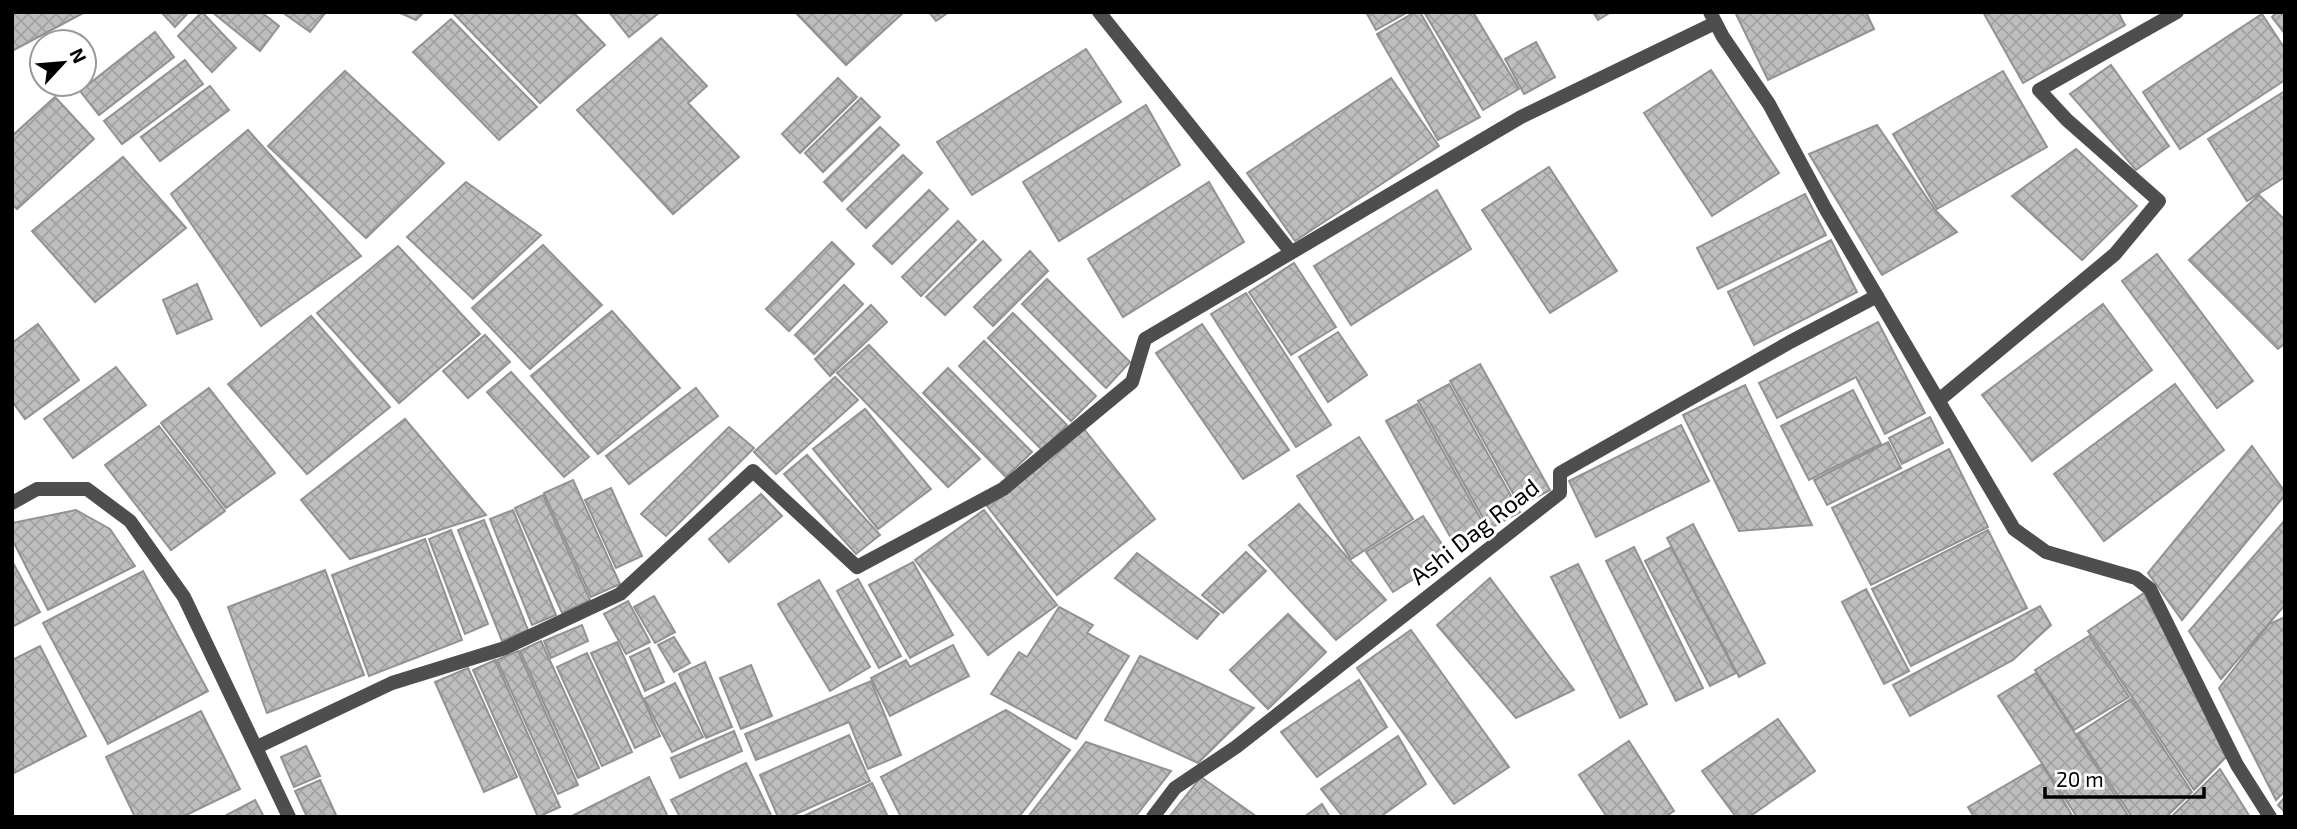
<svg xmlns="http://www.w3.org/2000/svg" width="2297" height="829" viewBox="0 0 2297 829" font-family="'Exo 2',sans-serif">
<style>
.building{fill:url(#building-cross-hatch);stroke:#929292;stroke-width:2}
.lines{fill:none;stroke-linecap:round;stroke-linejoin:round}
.minor{stroke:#4e4e4e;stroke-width:14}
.labels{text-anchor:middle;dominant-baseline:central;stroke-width:6;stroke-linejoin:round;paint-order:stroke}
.street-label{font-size:24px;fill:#000;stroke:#fff}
</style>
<defs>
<pattern id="building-cross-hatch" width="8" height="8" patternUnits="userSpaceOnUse" patternTransform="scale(1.75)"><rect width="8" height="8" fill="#bebebe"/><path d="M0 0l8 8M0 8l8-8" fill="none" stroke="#a2a2a2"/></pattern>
</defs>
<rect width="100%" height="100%" fill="#fff"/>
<g class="building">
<path d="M12,12H85L12,51Z"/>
<path d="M161,12H189L175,27Z"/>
<path d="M202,12L236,48L212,72L178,36Z"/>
<path d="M212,12H261L279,26L260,51Z"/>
<path d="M282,12H326L310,32Z"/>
<path d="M398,12H424L416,20Z"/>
<path d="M456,12H573L605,45L540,103L454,14Z"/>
<path d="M609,12H660L629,37Z"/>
<path d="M795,12H904L846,65Z"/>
<path d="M929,12H949L936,21Z"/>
<path d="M1366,12H1408L1376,30Z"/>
<path d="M1415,12H1420L1480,117L1438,140L1377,34Z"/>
<path d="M1424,12H1473L1519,89L1483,110Z"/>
<path d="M1593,12H1611L1598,20Z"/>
<path d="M1735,12H1866L1874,29L1768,80Z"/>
<path d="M1983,12H2118L2125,25L2023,83Z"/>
<path d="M2277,12H2285V34L2272,17Z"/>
<path d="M2262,14L2285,49V80L2180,149L2143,92Z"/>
<path d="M451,19L537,107L499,140L413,52Z"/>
<path d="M155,32L174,57L99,115L80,91Z"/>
<path d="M661,38L707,86L688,103L739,157L673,214L577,110Z"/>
<path d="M1536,42L1555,77L1524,94L1505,59Z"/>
<path d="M1086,49L1121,102L972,195L937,142Z"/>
<path d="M185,60L203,84L122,144L104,121Z"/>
<path d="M2111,65L2169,146L2136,170L2070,94Z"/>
<path d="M1711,70L1779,173L1712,216L1644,113Z"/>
<path d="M345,71L444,163L366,238L268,146Z"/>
<path d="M2003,71L2047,147L1937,209L1893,134Z"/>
<path d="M838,78L857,97L800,153L782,134Z"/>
<path d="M1391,78L1439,146L1295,241L1247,173Z"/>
<path d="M210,86L229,110L160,161L141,137Z"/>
<path d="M2285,91V177L2247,201L2208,139Z"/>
<path d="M55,97L94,139L17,209L12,204V136Z"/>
<path d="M861,98L880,117L823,172L805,153Z"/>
<path d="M1146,105L1180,165L1059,241L1023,182Z"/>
<path d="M1877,125L1936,211L1957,232L1882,275L1809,154Z"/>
<path d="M880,127L899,145L842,201L824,182Z"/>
<path d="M248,130L361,256L261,326L171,194Z"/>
<path d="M2076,149L2137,206L2082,260L2012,196Z"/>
<path d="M903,155L922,173L866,228L847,209Z"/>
<path d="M123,157L186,228L95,302L32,231Z"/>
<path d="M1549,167L1617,271L1550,313L1482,210Z"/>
<path d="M466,182L541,235L473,299L407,237Z"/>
<path d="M1209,182L1244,242L1123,317L1088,259Z"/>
<path d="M929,190L948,209L892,264L873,246Z"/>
<path d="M1437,190L1471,249L1351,325L1314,266Z"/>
<path d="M1805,194L1826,235L1718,289L1697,248Z"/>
<path d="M2259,195L2285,220V343L2278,349L2189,260Z"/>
<path d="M958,221L976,240L921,296L902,277Z"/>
<path d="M1831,240L1857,292L1754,345L1728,292Z"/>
<path d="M983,241L1001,260L945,315L926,297Z"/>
<path d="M832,242L854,264L789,331L766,309Z"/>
<path d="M543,245L602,305L530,369L472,308Z"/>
<path d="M398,246L480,334L399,403L317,313Z"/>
<path d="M1030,251L1048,271L993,326L974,307Z"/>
<path d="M2157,254L2253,381L2217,408L2122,281Z"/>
<path d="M1294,263L1336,327L1291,355L1249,292Z"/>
<path d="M1047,279L1130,362L1106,388L1022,304Z"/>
<path d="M197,284L212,319L177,334L163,300Z"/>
<path d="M844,285L863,304L814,354L795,335Z"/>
<path d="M1246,293L1331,425L1296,447L1211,314Z"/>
<path d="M2103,304L2152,370L2032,461L1982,395Z"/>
<path d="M871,305L887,322L830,376L815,359Z"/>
<path d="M612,311L680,388L598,454L531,376Z"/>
<path d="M1013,313L1096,396L1071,421L988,338Z"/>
<path d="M311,316L390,407L307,474L228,384Z"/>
<path d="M1878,322L1925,413L1885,434L1856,377L1777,418L1759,383Z"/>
<path d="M38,324L79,380L25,419L12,401V343Z"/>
<path d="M1202,324L1289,450L1243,479L1156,353Z"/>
<path d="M1338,332L1367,375L1328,402L1299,357Z"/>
<path d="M485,335L510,362L468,398L443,371Z"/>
<path d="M984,341L1067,425L1042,450L959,366Z"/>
<path d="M869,345L980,459L948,487L837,373Z"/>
<path d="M1480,364L1550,490L1520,506L1450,381Z"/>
<path d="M116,367L146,405L73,458L44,419Z"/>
<path d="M948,368L1032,452L1006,477L923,393Z"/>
<path d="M511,372L589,457L564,477L487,392Z"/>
<path d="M835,377L858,400L776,474L754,452Z"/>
<path d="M1449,384L1520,512L1489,529L1418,401Z"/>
<path d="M2175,384L2224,450L2104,541L2054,474Z"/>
<path d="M1745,385L1812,525L1739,531L1683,415Z"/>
<path d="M209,388L275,473L226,508L161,423Z"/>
<path d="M696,388L718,416L629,484L606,456Z"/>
<path d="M1853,390L1881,444L1809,480L1781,426Z"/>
<path d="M1417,404L1488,532L1457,549L1386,421Z"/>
<path d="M865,409L931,489L878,529L813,449Z"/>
<path d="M1930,417L1943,443L1902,464L1889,438Z"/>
<path d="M405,419L486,515L350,559L301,500Z"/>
<path d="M1681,425L1709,481L1596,537L1569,481Z"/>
<path d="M159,426L225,511L171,550L105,465Z"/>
<path d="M729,427L754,448L666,536L641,514Z"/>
<path d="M1084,429L1155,519L1057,595L987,506Z"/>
<path d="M1359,437L1413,519L1351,559L1297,476Z"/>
<path d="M1888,442L1901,468L1827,505L1814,480Z"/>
<path d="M2252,446L2285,492V495L2182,620L2148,573Z"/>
<path d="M1949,449L1988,527L1871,585L1832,508Z"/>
<path d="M807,455L880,535L856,554L784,474Z"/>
<path d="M573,480L620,584L591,597L544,493Z"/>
<path d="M611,488L642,556L616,568L585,500Z"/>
<path d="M761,494L782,516L729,562L709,539Z"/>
<path d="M543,495L590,600L562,613L515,508Z"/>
<path d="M1299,504L1386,600L1336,640L1249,545Z"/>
<path d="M76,510L110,529L135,566L48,610L12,539V523Z"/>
<path d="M513,510L556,615L532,625L490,519Z"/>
<path d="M984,510L1057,605L988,655L915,560Z"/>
<path d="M1423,516L1450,556L1393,592L1366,552Z"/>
<path d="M484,520L528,630L502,641L458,530Z"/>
<path d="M2285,520V605L2221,679L2189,631Z"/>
<path d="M1693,524L1765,663L1739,677L1667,538Z"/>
<path d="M451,530L488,624L465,634L429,539Z"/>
<path d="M1988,530L2027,608L1911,666L1872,589Z"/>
<path d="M425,539L462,640L369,676L332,575Z"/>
<path d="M1634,547L1703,688L1676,701L1606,561Z"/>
<path d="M1671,547L1736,673L1710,686L1645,561Z"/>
<path d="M1246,552L1266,571L1223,613L1202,595Z"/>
<path d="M1137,553L1219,614L1197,639L1115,578Z"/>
<path d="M12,561L40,612L12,627Z"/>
<path d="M913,562L953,635L910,658L869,585Z"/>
<path d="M1578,564L1647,704L1620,718L1551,577Z"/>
<path d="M325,570L364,675L267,713L228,607Z"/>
<path d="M143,571L208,691L108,744L43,623Z"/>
<path d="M1490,578L1574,690L1516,718L1437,625Z"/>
<path d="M858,579L901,656L879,668L837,591Z"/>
<path d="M819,580L870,667L830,691L778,604Z"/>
<path d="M1866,589L1909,671L1884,684L1842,602Z"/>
<path d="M2144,593L2229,754L2194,790L2088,631Z"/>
<path d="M654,596L675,632L655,643L634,607Z"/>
<path d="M628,601L650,642L626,654L604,614Z"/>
<path d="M2040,606L2051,625L2013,660L1910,716L1893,685Z"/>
<path d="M1059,607L1093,625L1087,633L1129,656L1076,739L991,694L1019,652L1027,657Z"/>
<path d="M1288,614L1326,652L1268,709L1230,670Z"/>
<path d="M2285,617V791L2276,800L2219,688L2269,624Z"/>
<path d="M582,625L588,641L551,658L544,641Z"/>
<path d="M1411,630L1509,767L1454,804L1357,668Z"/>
<path d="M2089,636L2129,697L2074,730L2035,670Z"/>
<path d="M674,637L690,663L674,672L658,645Z"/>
<path d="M541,641L599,768L578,778L520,651Z"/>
<path d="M617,642L660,736L635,748L591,653Z"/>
<path d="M953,645L969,676L890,716L871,678L906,660L910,667Z"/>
<path d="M40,646L86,736L12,774V660Z"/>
<path d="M649,648L664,682L645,691L630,657Z"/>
<path d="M518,651L578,785L558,794L497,660Z"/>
<path d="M587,653L632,752L602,766L557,667Z"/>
<path d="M1140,656L1254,708L1198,763L1105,720Z"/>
<path d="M495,660L560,807L538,817L473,670Z"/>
<path d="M705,662L732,727L706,738L679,674Z"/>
<path d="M751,665L772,716L741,729L720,678Z"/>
<path d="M468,668L517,777L484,792L435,682Z"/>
<path d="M2036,673L2129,817H2077L1998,696Z"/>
<path d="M1359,680L1387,727L1317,777L1281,732Z"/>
<path d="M871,681L901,755L868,769L849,722L756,760L745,734Z"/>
<path d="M675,683L703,737L672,752L644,699Z"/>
<path d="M2131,699L2192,792L2166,817H2132L2077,734Z"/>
<path d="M1006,710L1070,750L1019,817H901L881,777Z"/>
<path d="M201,711L240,789L182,817H135L106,757Z"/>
<path d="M1778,719L1815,771L1749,817H1736L1702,771Z"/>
<path d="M734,731L742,751L680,778L671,758Z"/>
<path d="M849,735L870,781L789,817H778L760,775Z"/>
<path d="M1398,736L1426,784L1380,817H1343L1321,789Z"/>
<path d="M1629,741L1674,811L1665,817H1607L1579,775Z"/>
<path d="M1086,742L1171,771L1135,817H1028Z"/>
<path d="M306,746L320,776L294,787L281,757Z"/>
<path d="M746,763L772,817H680L671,800Z"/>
<path d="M2042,764L2073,817H1974L1968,807Z"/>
<path d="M2220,769L2250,817H2171Z"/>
<path d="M649,777L668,817H570Z"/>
<path d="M1201,777L1257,817H1169Z"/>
<path d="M320,780L337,817H307L295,791Z"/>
<path d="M872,783L888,817H802Z"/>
<path d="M2285,797V812L2278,805Z"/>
<path d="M255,800L264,817H223Z"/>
<path d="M1322,804L1330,817H1304Z"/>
</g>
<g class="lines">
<g class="minor">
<path d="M1099,12L1291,252"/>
<path d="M1710,12L1723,37L1769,104L1825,208L2014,529L2046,552L2136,578L2150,589L2237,765L2270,817"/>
<path d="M1939,400L2115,254L2159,201L2067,120L2039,90L2177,12"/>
<path d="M12,503L37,489H87L130,521L184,597L289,817"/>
<path d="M257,747L392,683L505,648L620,594L753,471L857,567L1003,489L1132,382L1145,339L1521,117L1715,23"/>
<path d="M1153,817L1175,788L1236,747L1560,493V473L1790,342L1877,296"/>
</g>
</g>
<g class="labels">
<g class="street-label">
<text transform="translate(1474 531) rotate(-38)">Ashi Dag Road</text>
</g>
</g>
<rect width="2297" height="829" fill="none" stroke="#000000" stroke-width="28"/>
<g transform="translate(63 63) rotate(64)"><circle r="33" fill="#ffffff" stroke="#999999" stroke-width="2"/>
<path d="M0-5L12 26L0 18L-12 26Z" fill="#000000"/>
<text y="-10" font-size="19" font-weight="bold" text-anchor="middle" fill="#000000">N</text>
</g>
<path d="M2045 787v10h159v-10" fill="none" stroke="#000000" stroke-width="3.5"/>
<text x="2056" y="787" font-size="21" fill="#000000" stroke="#ffffff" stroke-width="5" paint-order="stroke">20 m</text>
</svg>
